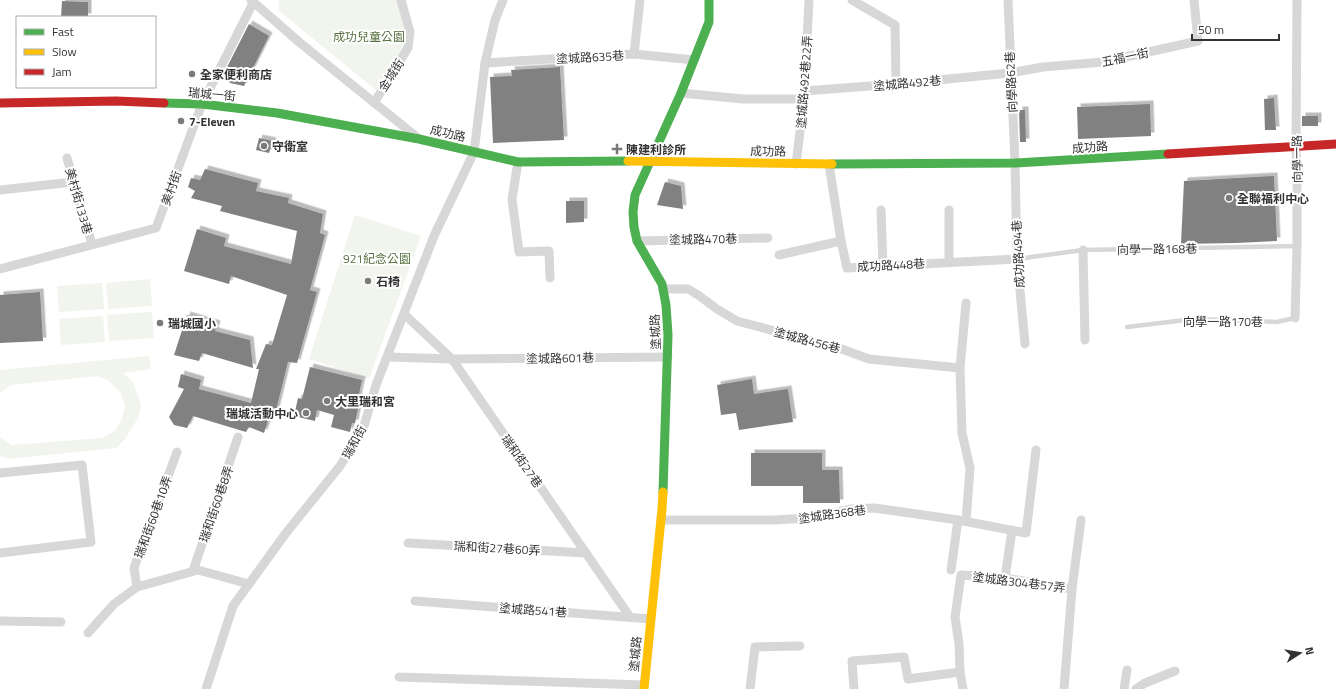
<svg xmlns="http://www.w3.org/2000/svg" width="1336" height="689" viewBox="0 0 1336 689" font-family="'Titillium Web','Noto Sans TC',sans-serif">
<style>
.green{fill:#f1f5ed}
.building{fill:#818181;filter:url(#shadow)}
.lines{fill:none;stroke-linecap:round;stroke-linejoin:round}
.lane{stroke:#d7d7d7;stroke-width:4.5}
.street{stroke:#d7d7d7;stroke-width:9}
.fast{stroke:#4caf50;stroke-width:9}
.slow{stroke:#ffc107;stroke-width:9}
.jam{stroke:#c62828;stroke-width:9}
.poi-dot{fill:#7a7a7a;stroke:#fff;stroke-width:1.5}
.labels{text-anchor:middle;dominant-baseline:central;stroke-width:4;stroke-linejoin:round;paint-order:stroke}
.park-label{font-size:12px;fill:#56703f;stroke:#fff}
.street-label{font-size:12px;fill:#333;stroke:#fff}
.poi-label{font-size:12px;font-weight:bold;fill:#333;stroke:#fff;text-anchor:start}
</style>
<defs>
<filter id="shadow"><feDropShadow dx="3.5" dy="-3.5" stdDeviation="0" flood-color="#0004"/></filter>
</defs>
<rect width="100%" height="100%" fill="#fff"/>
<g class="green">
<path d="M279,0H398L409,42L380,88L376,90L278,10Z"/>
<path d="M355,215L421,236L369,379L309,359Z"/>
<path d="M150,279L152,306L108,309L106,283Z"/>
<path d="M102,283L104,309L59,312L57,286Z"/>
<path d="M152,312L154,338L109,341L107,315Z"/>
<path d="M103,316L105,342L61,345L59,319Z"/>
<path d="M149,356L151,369L123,373L133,382L141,405L138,418L125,439L116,448L8,459L0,456V437L11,445L102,438L115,431L122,419L125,405L120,392L109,381L98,376L11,385L0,393V370Z"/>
</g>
<g class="building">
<path d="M62,1L88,2V17H61Z"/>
<path d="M249,24L269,36L244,86L230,83L223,75Z"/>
<path d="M560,67L564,140L493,143L490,77L512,76L511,70Z"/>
<path d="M1274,98L1276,130H1265L1264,99Z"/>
<path d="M1150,104L1151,136L1078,139L1077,107Z"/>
<path d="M1019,110H1025L1026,142H1020Z"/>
<rect x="1302" y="116" width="16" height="10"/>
<path d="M259,138L273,141L269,153L256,150Z"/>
<path d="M205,169L258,183L256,191L289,198L288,203L323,214L320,233L325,235L310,290L317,292L297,363L288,362L274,419L269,418L264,433L249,427L246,432L193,416L187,428L174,425L169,417L184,389L178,387L181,374L201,380L199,389L251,403L259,369H256L266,344L272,345L287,295L231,276L229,284L184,271L197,229L226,238L224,246L291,264L297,231L220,211L222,206L191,198L195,191L188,187L191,178L200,180Z"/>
<path d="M1274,176L1277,241L1236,243L1181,244L1184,181Z"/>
<path d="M665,182L681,186L683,209L657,205Z"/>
<path d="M566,201H584V222L566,223Z"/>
<path d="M40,292L43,341L0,343V295Z"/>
<path d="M187,315L217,324L215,331L250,340L253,368L202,353L199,361L174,355Z"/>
<path d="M310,367L362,380L357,404H359L355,423H352L350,432L331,427L334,415L317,410L315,421L294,416L298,398L302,399Z"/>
<path d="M752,379L754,394L788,389L793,422L739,430L736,413L721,415L717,385Z"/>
<path d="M751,453H822V470H839L840,503H803V486H751Z"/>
</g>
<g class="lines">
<g class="lane">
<path d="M1017,259L1083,250L1297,246"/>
<path d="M1127,327L1194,319L1277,322L1295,318"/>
</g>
<g class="street">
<path d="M251,0L299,42L418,138"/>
<path d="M852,0L895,25L896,84"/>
<path d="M1008,0L1015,163L1017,259L1025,344"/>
<path d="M634,54L640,0"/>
<path d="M485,63L634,54L694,60"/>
<path d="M804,91L896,84L1010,73L1043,67L1103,62L1198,41L1194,0"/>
<path d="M681,93L743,99H804"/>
<path d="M374,103L408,48L410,32L401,0"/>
<path d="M67,158L92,244"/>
<path d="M518,162L512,199L519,252L549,251L550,278"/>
<path d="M796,164L804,99L809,0"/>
<path d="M829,164L841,241L847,268L1017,259"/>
<path d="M0,190L73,182"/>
<path d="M881,210L883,265"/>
<path d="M637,241L768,238"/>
<path d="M1083,250L1085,340"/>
<path d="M779,255L841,241"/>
<path d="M949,262V210"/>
<path d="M0,269L156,228L202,104L253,3"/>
<path d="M663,289H688L698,295L717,309L737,321L839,348L869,359L960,368"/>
<path d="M404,314L452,359L630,617"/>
<path d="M1295,318L1297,246V179L1296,146L1297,0"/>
<path d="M388,357L452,359L668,357"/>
<path d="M0,473L82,465L91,542L0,553"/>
<path d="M661,520H773L810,518L851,509L875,508L958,520L1026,533L1036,450"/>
<path d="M966,521L970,468L962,433L960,368L966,303"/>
<path d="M408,543L586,553"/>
<path d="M951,570L958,520"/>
<path d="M193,571L238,437"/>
<path d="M1005,578L1012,530"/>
<path d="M137,587L198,570L249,584"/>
<path d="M415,601L651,619"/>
<path d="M0,621L61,622"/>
<path d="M88,633L114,604L137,587L134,568L177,452"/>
<path d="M399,677L644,685"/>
<path d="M206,689L233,606L286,533L340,466L364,426L376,385L434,236L474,152L485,63L495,20L503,0"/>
<path d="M750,689L755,647L800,646"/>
<path d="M854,689L852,661L904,657L908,679L960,672"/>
<path d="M963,689L960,672L959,644L955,617L961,575L1005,578L1072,589"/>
<path d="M1064,689L1072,589L1081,520"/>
<path d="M1124,689L1127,670"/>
<path d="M1136,689L1145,683L1175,671"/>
</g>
<g class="fast">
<path d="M164,103L202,104L277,113L419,139L518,162L628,161"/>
<path d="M832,164L1015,163L1168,154"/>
<path d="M663,492L668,335L666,305L662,284L637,241L634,227L633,212L635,195L681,93L709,22V0"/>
</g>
<g class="slow">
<path d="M628,161L832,164"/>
<path d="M644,689L662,509L663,492"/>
</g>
<g class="jam">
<path d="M0,103L116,101L164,103"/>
<path d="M1168,154L1336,144"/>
</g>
</g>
<g class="poi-dot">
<circle cx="192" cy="74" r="4"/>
<circle cx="181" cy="121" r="4"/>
<circle cx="264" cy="146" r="4"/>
<path d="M615 143h4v4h4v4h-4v4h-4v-4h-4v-4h4z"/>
<circle cx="1229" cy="198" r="4"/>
<circle cx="368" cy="281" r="4"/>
<circle cx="160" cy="323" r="4"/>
<circle cx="327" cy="401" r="4"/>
<circle cx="306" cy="413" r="4"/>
</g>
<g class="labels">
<g class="park-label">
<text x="369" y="36">成功兒童公園</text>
<text x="377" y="258">921紀念公園</text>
</g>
<g class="street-label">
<text transform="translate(590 57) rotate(-3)">塗城路635巷</text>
<text transform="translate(1125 57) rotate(-12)">五福一街</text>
<text transform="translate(391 75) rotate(-57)">金城街</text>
<text transform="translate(804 82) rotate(-86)">塗城路492巷22弄</text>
<text transform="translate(1011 82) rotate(-93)">向學路62巷</text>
<text transform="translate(907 83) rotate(-5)">塗城路492巷</text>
<text transform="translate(212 94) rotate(5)">瑞城一街</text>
<text transform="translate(448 133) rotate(13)">成功路</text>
<text transform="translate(1090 147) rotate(-4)">成功路</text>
<text transform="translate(768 151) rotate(1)">成功路</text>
<text transform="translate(1297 159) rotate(-91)">向學一路</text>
<text transform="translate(171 188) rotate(-70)">美村街</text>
<text transform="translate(79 201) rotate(74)">美村街133巷</text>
<text transform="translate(703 239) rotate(-1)">塗城路470巷</text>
<text transform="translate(1157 249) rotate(-1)">向學一路168巷</text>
<text transform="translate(1018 254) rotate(-93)">成功路494巷</text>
<text transform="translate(891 265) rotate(-3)">成功路448巷</text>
<text x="1223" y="321">向學一路170巷</text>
<text transform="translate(655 332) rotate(-92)">塗城路</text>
<text transform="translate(807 340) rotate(15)">塗城路456巷</text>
<text transform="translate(560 358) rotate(-1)">塗城路601巷</text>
<text transform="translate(354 442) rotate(-61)">瑞和街</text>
<text transform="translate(522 461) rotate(55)">瑞和街27巷</text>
<text transform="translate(216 504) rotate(-71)">瑞和街60巷8弄</text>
<text transform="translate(832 514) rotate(-8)">塗城路368巷</text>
<text transform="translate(153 517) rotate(-70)">瑞和街60巷10弄</text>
<text transform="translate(497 548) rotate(3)">瑞和街27巷60弄</text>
<text transform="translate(1019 582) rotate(7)">塗城路304巷57弄</text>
<text transform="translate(533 610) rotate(4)">塗城路541巷</text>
<text transform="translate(635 654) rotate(-85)">塗城路</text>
</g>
<g class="poi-label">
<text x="200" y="74">全家便利商店</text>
<text x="189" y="121">7-Eleven</text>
<text x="272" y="146">守衛室</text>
<text x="626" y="149">陳建利診所</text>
<text x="1237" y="198">全聯福利中心</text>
<text x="376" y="281">石椅</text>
<text x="168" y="323">瑞城國小</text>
<text x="335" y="401">大里瑞和宮</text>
<text x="298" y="413" text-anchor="end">瑞城活動中心</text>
</g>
</g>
<rect x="16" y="16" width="140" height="72" fill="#ffffff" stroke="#adadad"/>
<rect x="24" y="29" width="20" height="6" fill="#4caf50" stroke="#adadad"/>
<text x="52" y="36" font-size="12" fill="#333333">Fast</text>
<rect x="24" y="49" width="20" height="6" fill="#ffc107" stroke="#adadad"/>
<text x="52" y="56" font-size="12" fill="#333333">Slow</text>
<rect x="24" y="69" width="20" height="6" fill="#c62828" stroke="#adadad"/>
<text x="52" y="76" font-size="12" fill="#333333">Jam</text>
<g transform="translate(1300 653) rotate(78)" stroke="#ffffff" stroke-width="3" paint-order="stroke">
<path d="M0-3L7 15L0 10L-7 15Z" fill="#333333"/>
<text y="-6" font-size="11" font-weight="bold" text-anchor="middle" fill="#333333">N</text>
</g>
<path d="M1192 34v6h87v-6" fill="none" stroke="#333333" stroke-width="2"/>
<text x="1198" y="34" font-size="12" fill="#333333" stroke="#ffffff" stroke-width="3" paint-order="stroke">50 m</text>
</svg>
